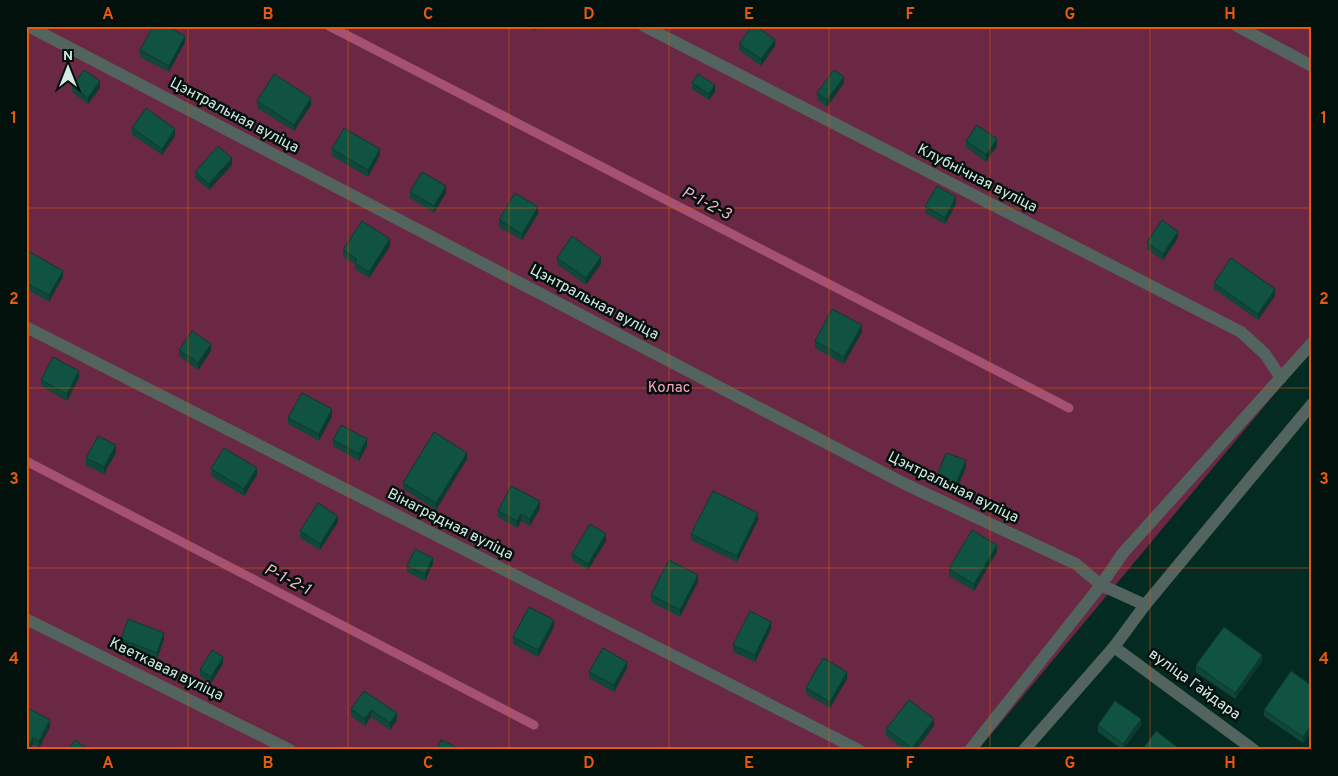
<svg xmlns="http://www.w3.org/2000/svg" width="1338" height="776" viewBox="0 0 1338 776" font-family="Overpass,sans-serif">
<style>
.green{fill:#6b2844}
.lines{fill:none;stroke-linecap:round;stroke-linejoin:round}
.stream{stroke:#a55272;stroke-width:9}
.minor{stroke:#53635e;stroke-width:12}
.wall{fill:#0f473a}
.shaded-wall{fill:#0c3a2f}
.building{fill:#115343;stroke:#0c3a2f}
.grid{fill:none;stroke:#e8590c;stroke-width:1;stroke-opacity:0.55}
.labels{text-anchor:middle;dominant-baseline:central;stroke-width:5;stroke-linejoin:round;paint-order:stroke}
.street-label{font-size:15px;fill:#d5e9e2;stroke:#03110d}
.park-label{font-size:15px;fill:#fda1c2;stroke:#03110d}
.water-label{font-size:16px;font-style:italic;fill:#fab4cc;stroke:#03110d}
.neatline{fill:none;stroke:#e8590c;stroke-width:2}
.grid-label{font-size:16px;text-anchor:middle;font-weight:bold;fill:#e8590c}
</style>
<rect width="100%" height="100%" fill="#042b22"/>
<path class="green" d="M26,26H1312V349L978,750H26Z"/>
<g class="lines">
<g class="stream">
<path d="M329,26L1069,408"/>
<path d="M26,461L534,725"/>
</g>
<g class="minor">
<path d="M28,26L903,483L1076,564L1101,585L1145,605"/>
<path d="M644,26L1241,332L1265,354L1281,378"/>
<path d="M1237,26L1312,66"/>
<path d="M26,327L859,750"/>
<path d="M26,619L290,750"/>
<path d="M1114,647L1254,750"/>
<path d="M970,750L1101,585L1123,553L1312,343"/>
<path d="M1024,750L1114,647L1145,605L1312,404"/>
</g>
</g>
<g class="wall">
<path d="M527,26H537L534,31Z"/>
<path d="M1130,26H1138L1135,30Z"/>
<path d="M185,42L169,72L140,57V50Z"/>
<path d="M739,44L775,46L761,66L739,50Z"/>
<path d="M692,83L715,92L709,100L692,89Z"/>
<path d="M844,83L827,107L817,100V93Z"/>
<path d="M72,86L100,88L88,104L72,92Z"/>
<path d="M257,101L311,105L294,131L257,108Z"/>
<path d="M132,128L175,136L162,155L132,135Z"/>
<path d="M966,141L997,146L986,162L966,147Z"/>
<path d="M332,149L380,155L368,177L332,156Z"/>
<path d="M232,165L209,190L195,178V172Z"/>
<path d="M410,192L446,193L434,213L410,198Z"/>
<path d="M956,204L945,224L925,213V206Z"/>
<path d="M538,214L522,240L499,227V220Z"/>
<path d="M1178,238L1163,260L1147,249V242Z"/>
<path d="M390,246L369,278L355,269V264L343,257V250Z"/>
<path d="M26,255L63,277L49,302L26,289Z"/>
<path d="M557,258L601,264L586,285L557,264Z"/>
<path d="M1214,283L1275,296L1258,320L1214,289Z"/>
<path d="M862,332L844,364L815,348V341Z"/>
<path d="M179,350L211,351L198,370L179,356Z"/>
<path d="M79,378L67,401L41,386V380Z"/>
<path d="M332,416L319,441L288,424V418Z"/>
<path d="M333,440L367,446L359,461L333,446Z"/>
<path d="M116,452L104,474L86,465V458Z"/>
<path d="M467,459L436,510L403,489V483Z"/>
<path d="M966,467L956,491L937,483V476Z"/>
<path d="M211,469L257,475L244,496L211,476Z"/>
<path d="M540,508L530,526L521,521L517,528L498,517V511Z"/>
<path d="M758,520L737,562L691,540V534Z"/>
<path d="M1312,520V529L1310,528V522Z"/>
<path d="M338,522L320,550L300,538V531Z"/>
<path d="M606,541L588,570L572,560V554Z"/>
<path d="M997,552L974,591L949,576V569Z"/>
<path d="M433,564L425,581L407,572V566Z"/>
<path d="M698,582L680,617L651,602V595Z"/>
<path d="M554,627L538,657L513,644V637Z"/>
<path d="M771,629L755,662L733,652V645Z"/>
<path d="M121,639H164L157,659L121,646Z"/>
<path d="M1262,661L1235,699L1196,672V665Z"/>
<path d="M223,664L211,683L200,676V670Z"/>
<path d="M627,668L614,692L589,678V672Z"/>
<path d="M847,679L830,708L806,694V688Z"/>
<path d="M1312,686V731L1303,743L1264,716V710Z"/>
<path d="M364,691L397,720L390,730L371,717L365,726L351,716V709Z"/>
<path d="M26,707L50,727L39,748L33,744Z"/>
<path d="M1098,725H1141L1123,750L1098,732Z"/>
<path d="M934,726L916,750H905L886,736V729Z"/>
</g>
<g class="shaded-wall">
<path d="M534,26H537L534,31Z"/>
<path d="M185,36V42L169,72V66Z"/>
<path d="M775,40V46L761,66V59Z"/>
<path d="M844,77V83L827,107V100Z"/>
<path d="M100,81V88L88,104V98Z"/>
<path d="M715,85V92L709,100V94Z"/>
<path d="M311,98V105L294,131V125Z"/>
<path d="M175,129V136L162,155V149Z"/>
<path d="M997,139V146L986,162V155Z"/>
<path d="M380,149V155L368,177V170Z"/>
<path d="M232,158V165L209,190V184Z"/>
<path d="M446,186V193L434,213V206Z"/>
<path d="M956,197V204L945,224V218Z"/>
<path d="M538,207V214L522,240V234Z"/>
<path d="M1178,232V238L1163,260V254Z"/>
<path d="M390,239V246L369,278V272Z"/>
<path d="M601,257V264L586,285V278Z"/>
<path d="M63,271V277L49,302V295Z"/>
<path d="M1275,289V296L1258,320V314Z"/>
<path d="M862,325V332L844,364V357Z"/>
<path d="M211,344V351L198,370V363Z"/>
<path d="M79,371V378L67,401V394Z"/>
<path d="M332,409V416L319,441V434Z"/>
<path d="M367,439V446L359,461V454Z"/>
<path d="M116,445V452L104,474V467Z"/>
<path d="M467,453V459L436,510V503Z"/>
<path d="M966,460V467L956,491V484Z"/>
<path d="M257,468V475L244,496V489Z"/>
<path d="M540,501V508L530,526V519Z"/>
<path d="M758,513V520L737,562V556Z"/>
<path d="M521,514V521L517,528V521Z"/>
<path d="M338,516V522L320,550V544Z"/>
<path d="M606,534V541L588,570V564Z"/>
<path d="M997,545V552L974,591V584Z"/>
<path d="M433,558V564L425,581V574Z"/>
<path d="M698,575V582L680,617V610Z"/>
<path d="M554,620V627L538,657V650Z"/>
<path d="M771,622V629L755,662V655Z"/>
<path d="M164,633V639L157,659V653Z"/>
<path d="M1262,655V661L1235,699V693Z"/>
<path d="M223,657V664L211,683V677Z"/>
<path d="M627,662V668L614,692V685Z"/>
<path d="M847,672V679L830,708V702Z"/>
<path d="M371,710V717L365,726V719Z"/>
<path d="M397,713V720L390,730V723Z"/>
<path d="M934,719V726L916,750H912V748Z"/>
<path d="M1141,719V725L1123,750V744Z"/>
<path d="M50,720V727L39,748V741Z"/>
<path d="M1312,724V731L1303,743V737Z"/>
<path d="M33,738V744L30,750H27Z"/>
</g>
<g class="building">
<path d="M153,26H167L185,36L169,66L140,50Z"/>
<path d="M752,26H756L775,40L761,59L739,44Z"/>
<path d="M84,70L100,81L88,98L72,86Z"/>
<path d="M834,70L844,77L827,100L817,93Z"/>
<path d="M274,74L311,98L294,125L257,101Z"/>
<path d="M698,74L715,85L709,94L692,83Z"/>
<path d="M146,108L175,129L162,149L132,128Z"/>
<path d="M977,125L997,139L986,155L966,141Z"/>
<path d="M344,128L380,149L368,170L332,149Z"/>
<path d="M218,146L232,158L209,184L195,172Z"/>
<path d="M422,172L446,186L434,206L410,192Z"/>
<path d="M937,186L956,197L945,218L925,206Z"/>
<path d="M515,193L538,207L522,234L499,220Z"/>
<path d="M1162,220L1178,232L1163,254L1147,242Z"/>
<path d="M362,221L390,239L369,272L355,263L357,259L343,250Z"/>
<path d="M572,236L601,257L586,278L557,258Z"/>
<path d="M28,251L63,271L49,295L26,283V255Z"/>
<path d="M1231,258L1275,289L1258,314L1214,283Z"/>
<path d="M832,309L862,325L844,357L815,341Z"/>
<path d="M192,331L211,344L198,363L179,350Z"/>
<path d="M53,357L79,371L67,394L41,380Z"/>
<path d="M302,393L332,409L319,434L288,418Z"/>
<path d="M341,425L367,439L359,454L333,440Z"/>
<path d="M434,432L467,453L436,503L403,483Z"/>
<path d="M98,436L116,445L104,467L86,458Z"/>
<path d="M224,448L257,468L244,489L211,469Z"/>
<path d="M946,453L966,460L956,484L937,476Z"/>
<path d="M511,486L540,501L530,519L521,514L517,521L498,511Z"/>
<path d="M713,491L758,513L737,556L691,534Z"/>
<path d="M318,503L338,516L320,544L300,531Z"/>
<path d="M590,524L606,534L588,564L572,554Z"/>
<path d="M972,530L997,545L974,584L949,569Z"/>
<path d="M415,549L433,558L425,574L407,566Z"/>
<path d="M669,560L698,575L680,610L651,595Z"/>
<path d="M529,607L554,620L538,650L513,637Z"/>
<path d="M750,611L771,622L755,655L733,645Z"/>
<path d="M128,619L164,633L157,653L121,639Z"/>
<path d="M1224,627L1262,655L1235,693L1196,665Z"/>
<path d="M603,648L627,662L614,685L589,672Z"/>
<path d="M212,650L223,657L211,677L200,670Z"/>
<path d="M823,658L847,672L830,702L806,688Z"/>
<path d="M1291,671L1312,686V724L1303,737L1264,710Z"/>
<path d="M364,691L397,713L390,723L371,710L365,719L351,709Z"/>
<path d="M909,700L934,719L912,748L886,729Z"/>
<path d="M1115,701L1141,719L1123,744L1098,725Z"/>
<path d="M26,707L50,720L39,741L33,738L27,750Z"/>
<path d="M1156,731L1181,750H1142Z"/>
<path d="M75,740L89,750H68Z"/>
<path d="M441,740L454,746L453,750H437Z"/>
</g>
<path class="grid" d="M188,26V750M348,26V750M509,26V750M669,26V750M829,26V750M990,26V750M1150,26V750M26,208H1312M26,388H1312M26,568H1312"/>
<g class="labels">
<g class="street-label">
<text transform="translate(234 116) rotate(28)">Цэнтральная вуліца</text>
<text transform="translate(977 179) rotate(27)">Клубнічная вуліца</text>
<text transform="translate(594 303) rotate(28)">Цэнтральная вуліца</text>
<text transform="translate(953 488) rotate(26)">Цэнтральная вуліца</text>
<text transform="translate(450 525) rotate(27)">Вінаградная вуліца</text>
<text transform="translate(166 670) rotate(26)">Кветкавая вуліца</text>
<text transform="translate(1194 685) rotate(36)">вуліца Гайдара</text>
</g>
<g class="park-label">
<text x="669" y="388">Колас</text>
</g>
<g class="water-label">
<text transform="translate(706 204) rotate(27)">P-1-2-3</text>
<text transform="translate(287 580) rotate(27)">P-1-2-1</text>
</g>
</g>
<rect width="1338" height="776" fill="none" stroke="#03110d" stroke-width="55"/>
<g transform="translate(68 68)" stroke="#03110d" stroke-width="4" paint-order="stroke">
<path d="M0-4L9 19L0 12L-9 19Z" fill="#d5e9e2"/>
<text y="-8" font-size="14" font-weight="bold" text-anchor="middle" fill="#d5e9e2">N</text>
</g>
<rect x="28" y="28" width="1282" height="720" class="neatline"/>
<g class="grid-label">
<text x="108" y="19">A</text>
<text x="268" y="19">B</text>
<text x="428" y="19">C</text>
<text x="589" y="19">D</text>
<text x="749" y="19">E</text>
<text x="910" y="19">F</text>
<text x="1070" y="19">G</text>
<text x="1230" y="19">H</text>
<text x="14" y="123">1</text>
<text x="1324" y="123">1</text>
<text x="14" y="304">2</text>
<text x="1324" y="304">2</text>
<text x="14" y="484">3</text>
<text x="1324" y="484">3</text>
<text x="14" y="664">4</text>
<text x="1324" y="664">4</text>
<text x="108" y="768">A</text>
<text x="268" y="768">B</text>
<text x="428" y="768">C</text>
<text x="589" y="768">D</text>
<text x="749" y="768">E</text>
<text x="910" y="768">F</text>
<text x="1070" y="768">G</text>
<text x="1230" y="768">H</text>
</g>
</svg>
